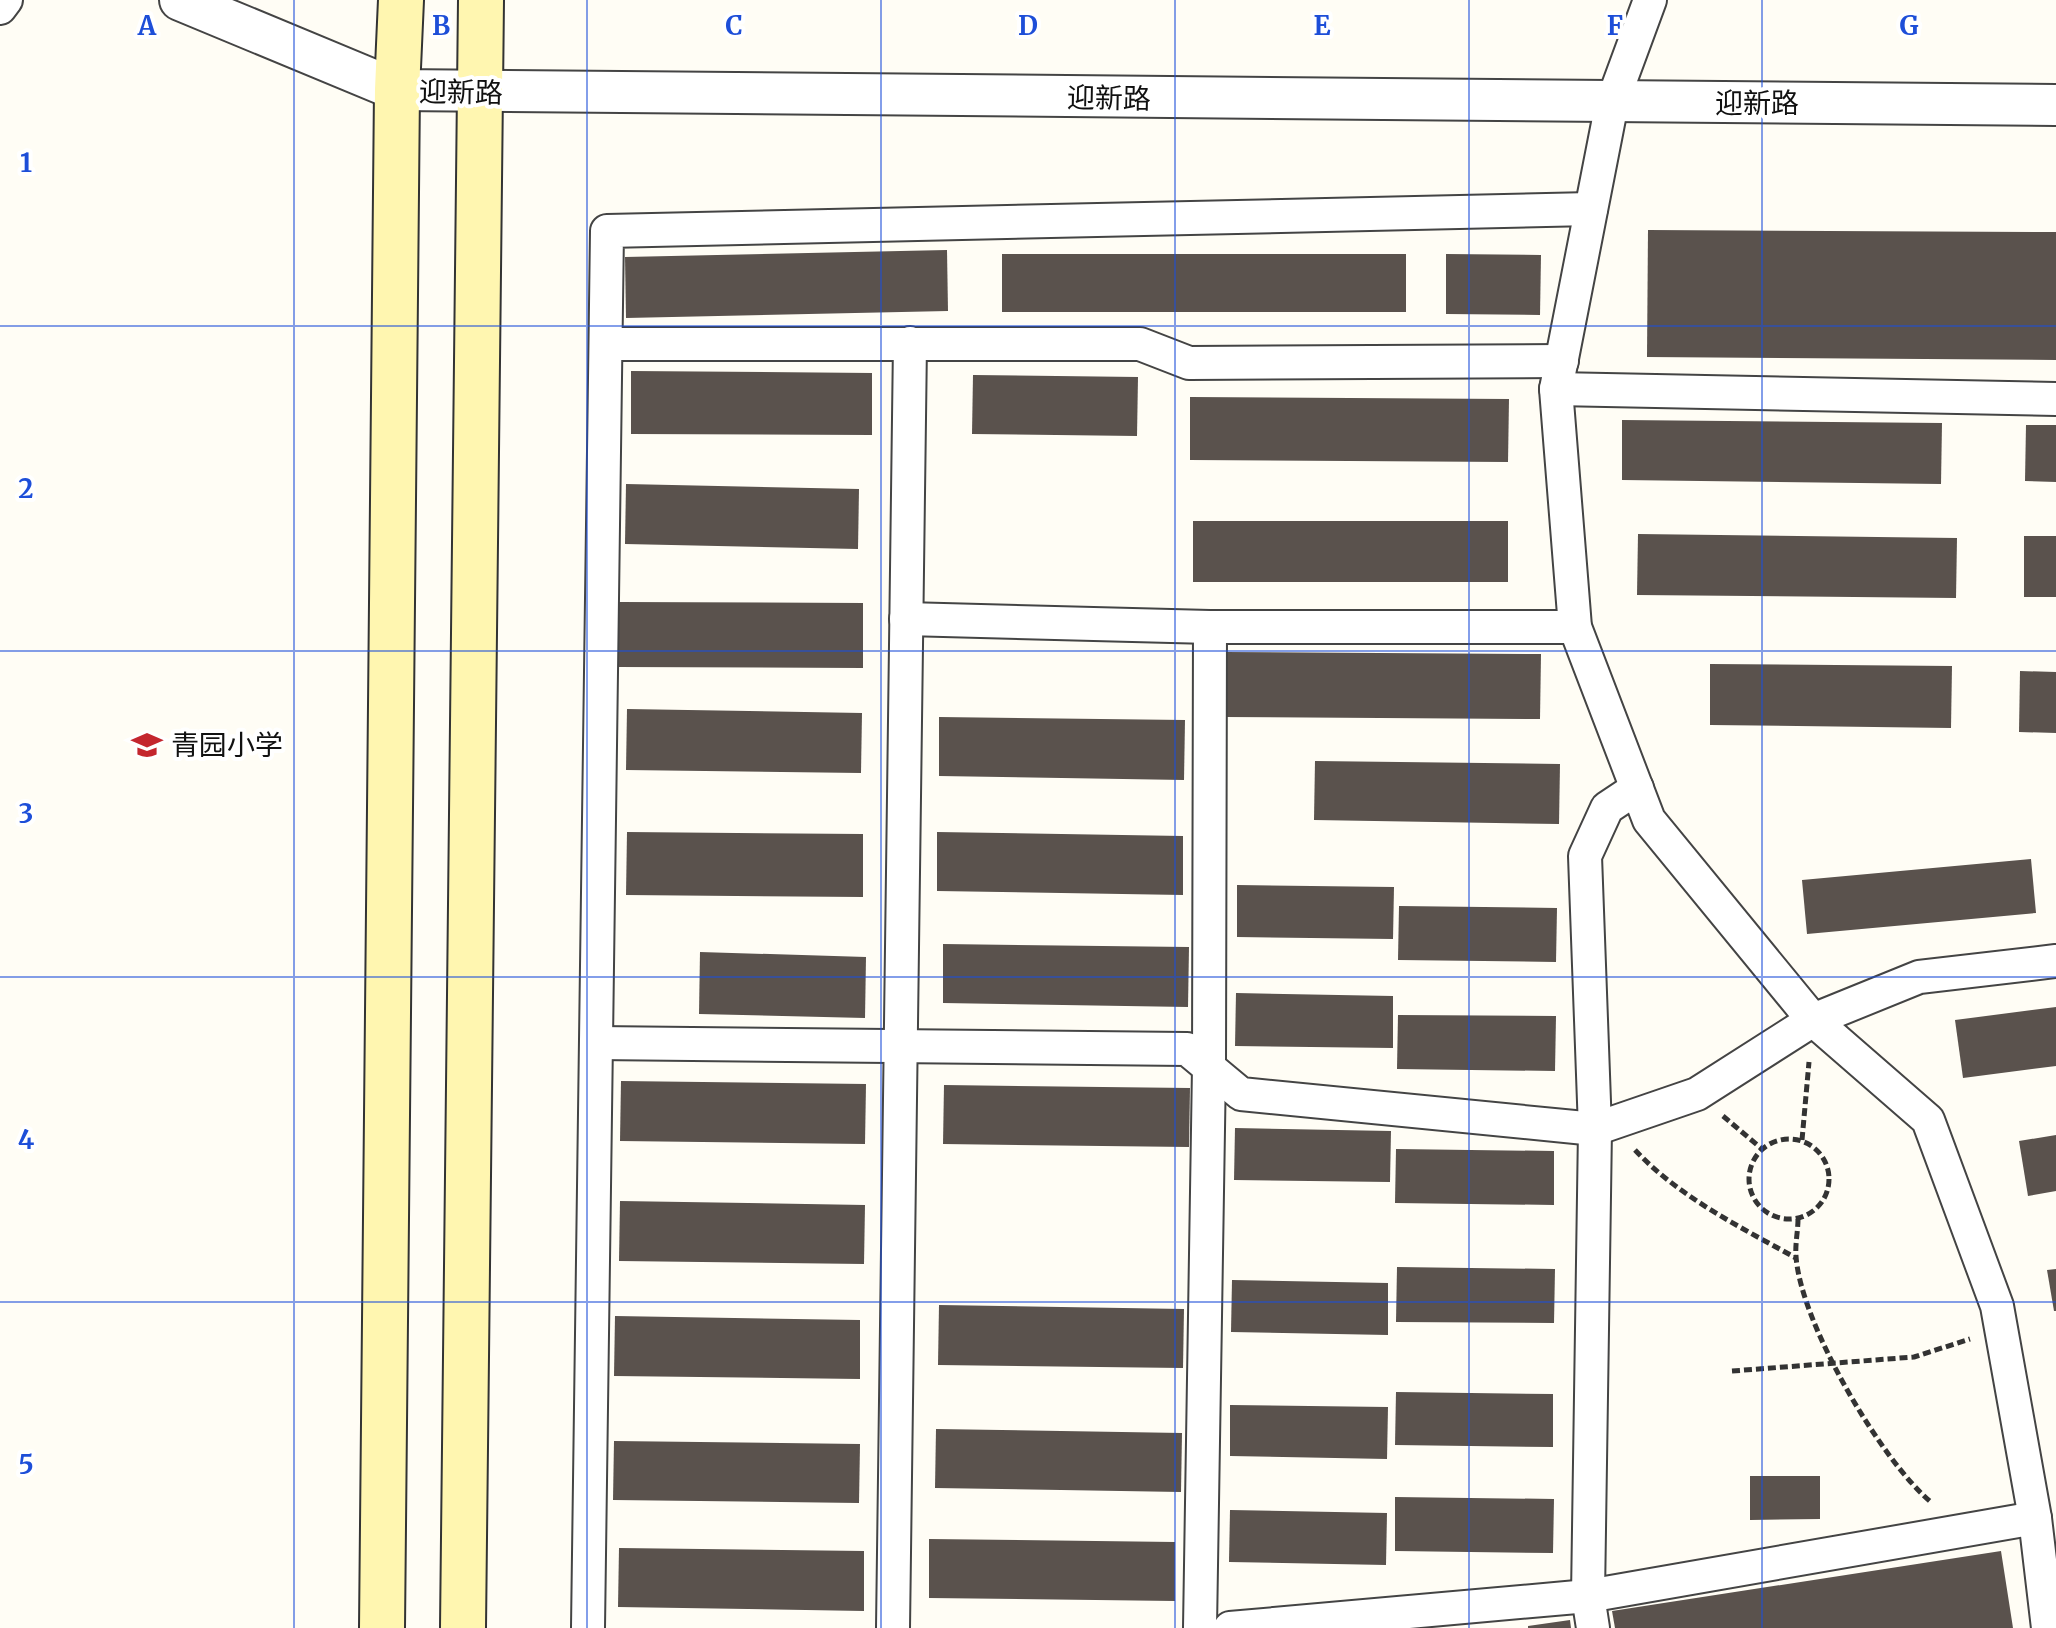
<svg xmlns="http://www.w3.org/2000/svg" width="2056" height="1628" viewBox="0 0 2056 1628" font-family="Merriweather,'Noto Sans SC',serif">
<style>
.building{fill:#5a524d}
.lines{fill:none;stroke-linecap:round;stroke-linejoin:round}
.minor-casing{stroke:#444;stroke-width:36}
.tertiary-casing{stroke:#444;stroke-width:44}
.secondary-casing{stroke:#333;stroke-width:48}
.path{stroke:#333;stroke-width:5;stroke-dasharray:8 4;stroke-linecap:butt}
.minor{stroke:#fff;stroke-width:32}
.tertiary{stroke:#fff;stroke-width:40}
.secondary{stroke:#fff6b0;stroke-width:44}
.grid{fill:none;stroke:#1d4ed8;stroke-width:2;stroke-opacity:0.55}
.labels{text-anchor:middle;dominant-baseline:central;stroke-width:8;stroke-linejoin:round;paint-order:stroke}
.street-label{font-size:28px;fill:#111;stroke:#fff}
.poi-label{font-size:28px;fill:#111;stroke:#fff;text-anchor:start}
.grid-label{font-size:26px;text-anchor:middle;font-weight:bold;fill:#1d4ed8;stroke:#fff;stroke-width:8;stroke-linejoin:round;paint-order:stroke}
</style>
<rect width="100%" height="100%" fill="#fffdf5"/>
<g class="building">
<path d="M1648,230L2056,232V360L1647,357Z"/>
<path d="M947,250L948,311L626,318L625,257Z"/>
<rect x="1002" y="254" width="404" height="58"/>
<path d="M1446,254L1541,255L1540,315L1446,314Z"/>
<path d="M631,371L872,373V435L631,434Z"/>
<path d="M973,375L1138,377L1137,436L972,434Z"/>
<path d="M1190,397L1509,399L1508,462L1190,460Z"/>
<path d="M1622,420L1942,423L1941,484L1622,480Z"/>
<path d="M2026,425H2056V482L2025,481Z"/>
<path d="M626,484L859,489L858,549L625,544Z"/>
<rect x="1193" y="521" width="315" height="61"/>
<path d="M1638,534L1957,538L1956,598L1637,595Z"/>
<rect x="2024" y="536" width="32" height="61"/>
<path d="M619,602L863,603V668L619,667Z"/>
<path d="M1226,652L1541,654L1540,719L1225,717Z"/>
<path d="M1710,664L1952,666L1951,728L1710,725Z"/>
<path d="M2020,671L2056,672V733L2019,732Z"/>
<path d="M627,709L862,713L861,773L626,770Z"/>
<path d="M939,717L1185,720L1184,780L939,776Z"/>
<path d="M1315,761L1560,764L1559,824L1314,820Z"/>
<path d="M627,832L863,834V897L626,895Z"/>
<path d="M937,832L1183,836V895L937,891Z"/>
<path d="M2031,859L2036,913L1807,934L1802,880Z"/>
<path d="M1237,885L1394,887L1393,939L1237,937Z"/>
<path d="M1399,906L1557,908L1556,962L1398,960Z"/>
<path d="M943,944L1189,947L1188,1007L943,1003Z"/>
<path d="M700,952L866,957L865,1018L699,1014Z"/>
<path d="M1236,993L1393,996V1048L1235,1046Z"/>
<path d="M2056,1007V1066L1963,1078L1955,1020Z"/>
<path d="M1398,1015L1556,1016L1555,1071L1397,1069Z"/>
<path d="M621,1081L866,1084L865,1144L620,1141Z"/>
<path d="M944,1085L1190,1088L1189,1147L943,1144Z"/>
<path d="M1235,1128L1391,1131L1390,1182L1234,1180Z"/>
<path d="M2056,1135V1191L2028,1196L2019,1141Z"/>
<path d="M1396,1149L1554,1151V1205L1395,1203Z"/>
<path d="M620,1201L865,1205L864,1264L619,1261Z"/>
<path d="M1397,1267L1555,1269L1554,1323L1396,1322Z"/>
<path d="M2056,1269V1311H2054L2047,1270Z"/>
<path d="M1232,1280L1388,1283V1335L1231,1332Z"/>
<path d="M939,1305L1184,1309L1183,1368L938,1365Z"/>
<path d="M615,1316L860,1320V1379L614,1376Z"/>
<path d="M1396,1392L1553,1394V1447L1395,1445Z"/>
<path d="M1230,1405L1388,1407L1387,1459L1230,1456Z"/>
<path d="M936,1429L1182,1433L1181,1492L935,1488Z"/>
<path d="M614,1441L860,1444L859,1503L613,1500Z"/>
<path d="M1750,1476H1820V1519L1750,1520Z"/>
<path d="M1395,1497L1554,1499L1553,1553L1395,1551Z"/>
<path d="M1230,1510L1387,1513L1386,1565L1229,1562Z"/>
<path d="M929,1539L1175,1542V1601L929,1598Z"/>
<path d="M619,1548L864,1551V1611L618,1607Z"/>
<path d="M2001,1551L2013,1628H1615L1612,1611Z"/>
<path d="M1570,1620L1571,1628H1528V1626Z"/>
</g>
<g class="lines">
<g class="minor-casing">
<g id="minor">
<path d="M1650,0L1612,103L1556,389L1575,627L1649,820L1813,1020L1928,1120L1997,1306L2035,1518L2048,1628"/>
<path d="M0,8L6,0"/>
<path d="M606,344H1140L1189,363L1562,361"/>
<path d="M1556,389L2056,399"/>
<path d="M906,619L1210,627H1575"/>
<path d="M596,1043L1187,1049L1241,1094L1595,1129L1697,1094L1813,1020L1919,977L2056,961"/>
<path d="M588,1628L607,231L1591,209"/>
<path d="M893,1628L910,343"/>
<path d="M1200,1628L1209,1067L1210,627"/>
<path d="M1230,1628L1588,1596L2035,1518"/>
<path d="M1593,1628L1588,1596L1595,1129L1585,856L1607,808L1637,788"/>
</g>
</g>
<g class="tertiary-casing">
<path id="tertiary" d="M180,0L397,90L2056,105"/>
</g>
<g class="secondary-casing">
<g id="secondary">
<path d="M382,1628L397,90L401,0"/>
<path d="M463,1628L481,0"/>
</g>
</g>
<g class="path">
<path d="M1723,1116L1762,1149"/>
<circle cx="1789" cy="1179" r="40"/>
<path d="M1802,1140L1809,1062"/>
<path d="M1635,1150C1679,1197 1740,1227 1796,1258"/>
<path d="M1798,1219C1798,1231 1795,1244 1796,1256C1800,1322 1881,1461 1932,1503"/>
<path d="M1732,1371L1914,1357L1970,1339"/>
</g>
<use href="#minor" class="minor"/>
<use href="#tertiary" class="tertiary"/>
<use href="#secondary" class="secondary"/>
</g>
<path class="grid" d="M294,0V1628M587,0V1628M881,0V1628M1175,0V1628M1469,0V1628M1762,0V1628M0,326H2056M0,651H2056M0,977H2056M0,1302H2056"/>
<defs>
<g id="school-bare" transform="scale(2.4)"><path d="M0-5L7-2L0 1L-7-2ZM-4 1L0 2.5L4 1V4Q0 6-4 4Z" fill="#c4262e" stroke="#fff" stroke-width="2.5" paint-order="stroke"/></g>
</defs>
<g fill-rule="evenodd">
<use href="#school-bare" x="147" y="745"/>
</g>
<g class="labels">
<g class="street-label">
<text transform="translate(461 92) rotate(1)">迎新路</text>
<text transform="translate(1109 98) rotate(1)">迎新路</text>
<text x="1757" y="103">迎新路</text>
</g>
<g class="poi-label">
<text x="171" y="745">青园小学</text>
</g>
</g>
<g class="grid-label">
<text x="147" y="35">A</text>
<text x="441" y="35">B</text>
<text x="734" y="35">C</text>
<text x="1028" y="35">D</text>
<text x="1322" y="35">E</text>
<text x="1615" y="35">F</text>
<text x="1909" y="35">G</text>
<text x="26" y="172">1</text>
<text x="26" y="498">2</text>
<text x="26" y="823">3</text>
<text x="26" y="1149">4</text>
<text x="26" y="1474">5</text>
</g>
</svg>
